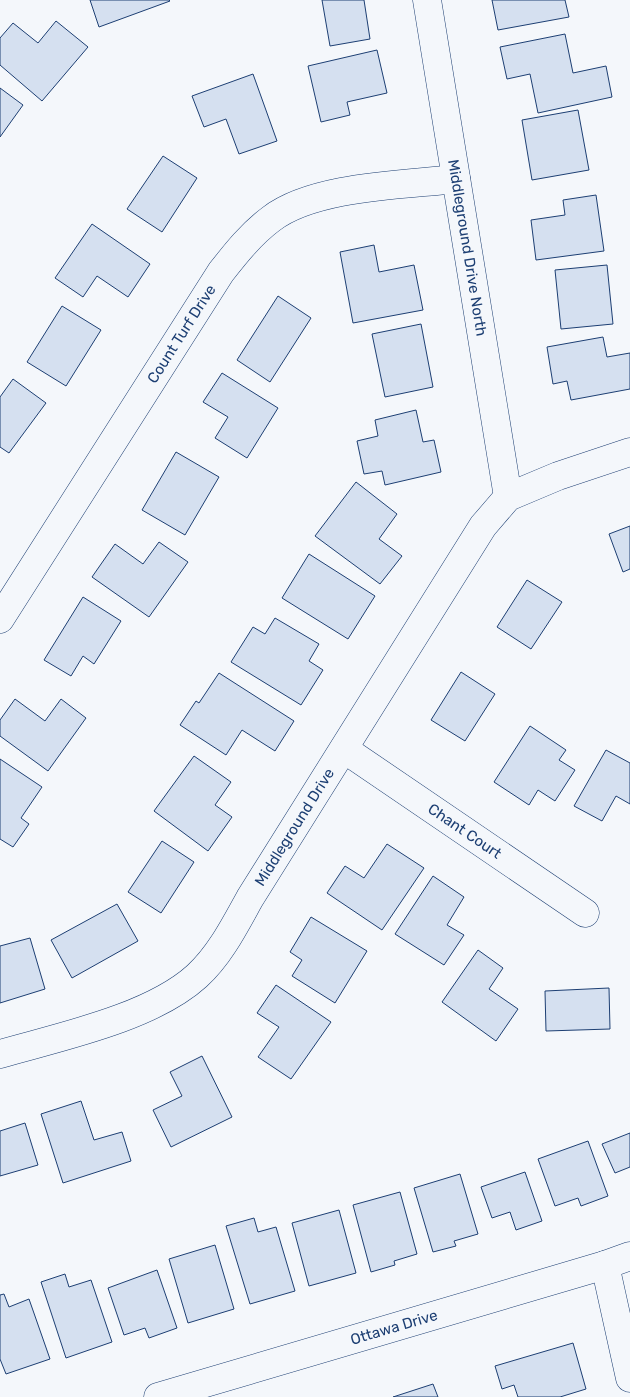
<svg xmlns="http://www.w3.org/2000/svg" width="630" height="1397" viewBox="0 0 630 1397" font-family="Rubik,sans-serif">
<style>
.building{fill:#d5e0f0;stroke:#1d3f73}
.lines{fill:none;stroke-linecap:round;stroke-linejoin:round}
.minor-casing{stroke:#1d3f73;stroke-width:29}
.minor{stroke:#f4f7fb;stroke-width:28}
.labels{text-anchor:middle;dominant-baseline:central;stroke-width:4;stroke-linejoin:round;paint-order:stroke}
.street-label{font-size:15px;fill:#1d3f73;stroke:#f4f7fb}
</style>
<rect width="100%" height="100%" fill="#f4f7fb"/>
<g class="building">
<path d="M90,0H169L170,1L99,27Z"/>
<path d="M322,0H364L370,39L330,46Z"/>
<path d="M492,0H565L569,17L498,30Z"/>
<path d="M56,21L88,47L42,101L0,65V38L13,23L38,43Z"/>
<path d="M565,34L573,73L606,66L612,97L538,113L530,74L507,79L500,47Z"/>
<path d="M377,50L387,93L347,102L350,115L321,122L308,66Z"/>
<path d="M253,74L277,141L239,154L226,119L204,127L192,96Z"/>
<path d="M0,88L23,105L0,137Z"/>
<path d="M578,110L589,170L532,180L522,120Z"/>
<path d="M163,156L197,178L162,232L127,209Z"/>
<path d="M596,195L604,251L536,260L531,220L565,215L563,200Z"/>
<path d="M92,224L150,264L128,297L97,276L83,297L55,278Z"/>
<path d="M374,245L379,272L414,265L423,310L353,323L340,252Z"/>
<path d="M607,265L613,324L561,329L555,270Z"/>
<path d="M278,296L311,318L270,382L237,360Z"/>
<path d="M62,306L101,330L66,386L27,362Z"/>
<path d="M421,324L433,387L385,397L372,334Z"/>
<path d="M603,337L607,357L630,353V389L571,400L567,381L553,384L547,347Z"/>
<path d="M222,373L278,408L247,458L215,438L228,417L203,402Z"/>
<path d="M13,379L46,403L9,453L0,447V397Z"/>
<path d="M416,410L423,442L434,440L441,472L385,485L382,471L364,474L357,441L378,436L375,420Z"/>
<path d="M176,452L219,477L185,535L142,510Z"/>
<path d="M356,482L397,514L379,539L402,556L380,584L315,536Z"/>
<path d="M630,526V569L623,572L609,534Z"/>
<path d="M159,542L188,562L149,617L92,577L115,544L143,564Z"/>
<path d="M309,554L375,596L348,639L282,598Z"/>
<path d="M527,580L562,602L531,649L497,627Z"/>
<path d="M83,597L121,621L94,664L83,656L71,676L44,660Z"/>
<path d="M275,618L319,644L309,661L323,670L301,705L231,662L253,627L265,634Z"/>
<path d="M461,672L495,694L465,741L431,720Z"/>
<path d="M219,673L294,721L275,751L242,730L226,755L180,725L196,701L199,703Z"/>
<path d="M15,699L45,721L61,699L86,718L48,771L0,736V720Z"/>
<path d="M530,726L566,750L559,760L575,770L555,801L538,790L529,805L494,782Z"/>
<path d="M606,750L630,763V804L616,796L602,821L574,806Z"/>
<path d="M194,756L231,782L215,805L232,817L208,851L154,811Z"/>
<path d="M0,759L42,787L21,818L29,824L13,847L0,839Z"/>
<path d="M162,841L194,862L161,913L128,892Z"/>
<path d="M387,844L424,868L382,930L327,893L345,866L364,878Z"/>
<path d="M433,876L464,897L447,925L464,935L444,965L395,934Z"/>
<path d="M117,904L138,941L72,978L51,940Z"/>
<path d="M311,917L367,951L335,1003L292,976L302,960L290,952Z"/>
<path d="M30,938L45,989L0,1003V946Z"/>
<path d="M478,950L503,968L489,989L518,1009L496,1041L442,1002Z"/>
<path d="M276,985L331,1022L291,1079L258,1057L279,1027L257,1013Z"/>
<path d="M609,988L610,1029L546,1031L545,991Z"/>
<path d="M202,1056L232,1117L171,1147L153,1110L182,1096L170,1072Z"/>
<path d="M81,1101L94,1140L122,1132L131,1161L63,1183L41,1114Z"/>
<path d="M25,1123L38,1165L0,1176V1131Z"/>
<path d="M630,1133V1167L615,1173L602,1144Z"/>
<path d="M588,1141L608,1196L581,1206L578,1198L555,1206L538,1159Z"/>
<path d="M525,1172L542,1221L516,1230L510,1212L492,1218L481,1187Z"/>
<path d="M460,1174L478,1234L454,1241L456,1246L433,1252L414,1188Z"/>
<path d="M400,1192L417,1254L394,1261L395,1265L371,1272L353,1205Z"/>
<path d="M339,1210L356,1273L309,1286L292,1223Z"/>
<path d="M254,1218L258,1232L276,1227L295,1291L250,1304L226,1226Z"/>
<path d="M215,1245L234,1309L188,1323L169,1259Z"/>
<path d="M157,1270L177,1328L149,1338L145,1328L124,1335L108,1288Z"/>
<path d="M65,1274L69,1287L91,1280L112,1342L66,1358L41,1282Z"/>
<path d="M4,1294L9,1307L29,1299L50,1359L6,1374L0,1359V1295Z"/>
<path d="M573,1343L586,1389L560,1397H518L514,1385L502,1389L495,1366Z"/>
<path d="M433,1384L438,1397H393Z"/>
</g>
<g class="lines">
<g class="minor-casing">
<g id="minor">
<path id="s1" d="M427,0L508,497"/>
<path id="s2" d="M0,619L221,272C236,253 251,234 271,219C314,186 403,185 456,179"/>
<path id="s3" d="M344,749L585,913"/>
<path id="s4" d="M0,1054C59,1037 151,1018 197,976C220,955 235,925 250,898L483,526L508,497L558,476L630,452"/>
<path d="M605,1265L630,1378"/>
<path id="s5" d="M158,1397L605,1265L630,1256"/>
</g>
</g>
<use href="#minor" class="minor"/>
</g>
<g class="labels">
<g class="street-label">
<text stroke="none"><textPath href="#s1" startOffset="251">Middleground Drive North</textPath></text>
<text stroke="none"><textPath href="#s2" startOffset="338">Count Turf Drive</textPath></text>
<text stroke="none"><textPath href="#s4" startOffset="392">Middleground Drive</textPath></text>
<text stroke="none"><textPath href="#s3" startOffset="146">Chant Court</textPath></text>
<text stroke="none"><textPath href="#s5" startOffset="246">Ottawa Drive</textPath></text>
</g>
</g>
</svg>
